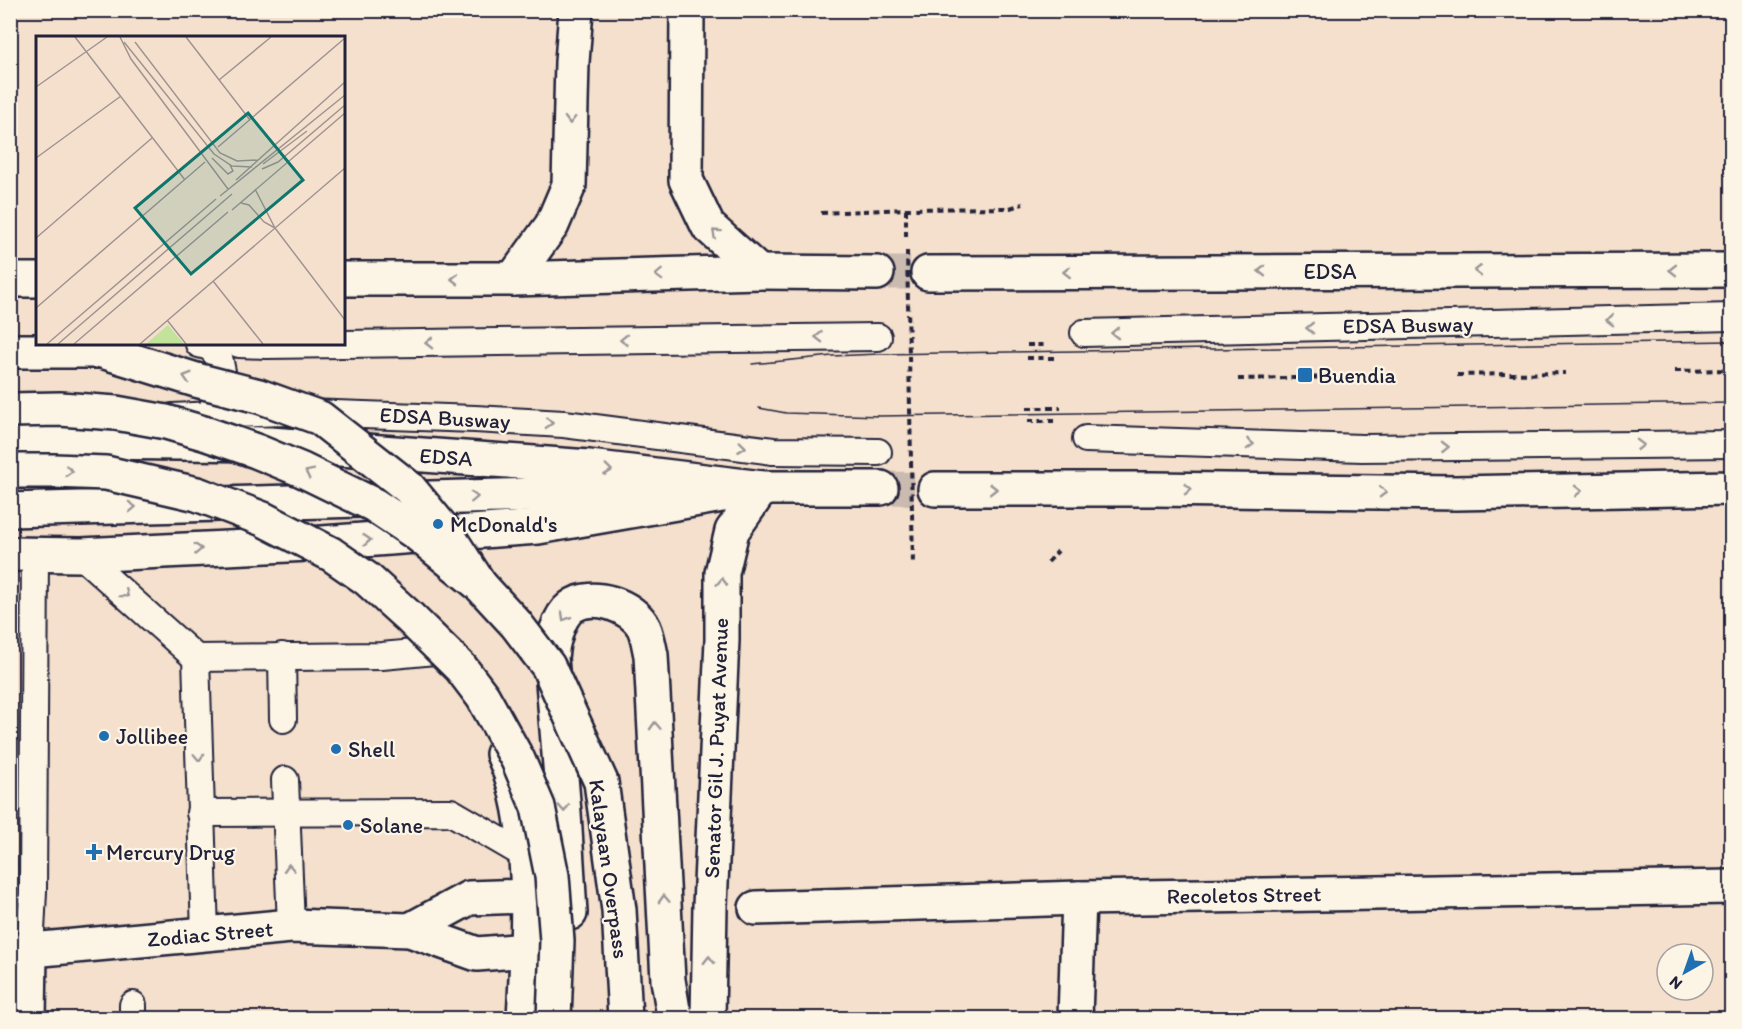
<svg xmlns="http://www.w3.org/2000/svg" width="1742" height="1029" viewBox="0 0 1742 1029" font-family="Itim,sans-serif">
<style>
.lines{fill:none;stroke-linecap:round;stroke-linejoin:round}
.highway-tunnel{stroke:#cabaaf;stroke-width:33;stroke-dasharray:33 16;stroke-linecap:butt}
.lane-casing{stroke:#22223b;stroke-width:30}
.street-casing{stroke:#22223b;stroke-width:38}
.primary-casing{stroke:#22223b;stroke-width:38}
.highway-casing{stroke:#22223b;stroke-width:38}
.path{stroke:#22223b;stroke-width:4;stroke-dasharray:6 4.5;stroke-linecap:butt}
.lane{stroke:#fcf5e5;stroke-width:26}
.street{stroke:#fcf5e5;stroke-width:33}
.primary{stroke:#fcf5e5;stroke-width:33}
.highway{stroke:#fcf5e5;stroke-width:33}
.tram{stroke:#22223b;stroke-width:1.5}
.primary-bridge-casing{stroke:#22223b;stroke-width:38;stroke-linecap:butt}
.highway-bridge-casing{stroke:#22223b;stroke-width:38;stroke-linecap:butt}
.path-bridge{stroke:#22223b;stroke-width:4;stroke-dasharray:6 4.5;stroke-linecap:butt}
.primary-bridge{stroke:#fcf5e5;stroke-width:33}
.highway-bridge{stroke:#fcf5e5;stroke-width:33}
.oneway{stroke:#9a9698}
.poi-dot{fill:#1f6fb2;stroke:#fcf5e5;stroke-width:2}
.labels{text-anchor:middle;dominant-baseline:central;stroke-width:4.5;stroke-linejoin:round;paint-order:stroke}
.street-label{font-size:22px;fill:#22223b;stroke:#fcf5e5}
.poi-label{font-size:22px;fill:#22223b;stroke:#fcf5e5;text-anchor:start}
.inset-road{fill:none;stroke:#a09492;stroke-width:1.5}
.view{fill:#0f766e;fill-opacity:0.15;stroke:#0f766e;stroke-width:3}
.inset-edge{fill:none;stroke:#22223b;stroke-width:3}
</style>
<rect width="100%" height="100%" fill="#f4e0cc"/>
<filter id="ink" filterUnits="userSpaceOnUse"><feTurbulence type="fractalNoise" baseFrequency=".0167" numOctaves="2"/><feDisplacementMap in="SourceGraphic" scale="12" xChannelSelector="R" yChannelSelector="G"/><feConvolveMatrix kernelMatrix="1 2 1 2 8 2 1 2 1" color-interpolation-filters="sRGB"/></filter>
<g filter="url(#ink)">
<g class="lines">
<g class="highway-tunnel">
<path d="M877,273H928"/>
<path d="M881,488L935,489"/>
</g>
<g class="lane-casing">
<g id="lane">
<path d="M1084,333L1732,317"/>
<path d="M199,344L210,347L219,357L224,382L214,401"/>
<path d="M239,344L266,345L878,337"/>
<path d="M172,417L280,412L475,419L564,424L773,451L878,452"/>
<path d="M1086,439L1362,448L1732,444"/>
<path d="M81,555L196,658L205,933"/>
<path d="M282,656L283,719"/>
<path d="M196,658L382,656L435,651"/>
<path d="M285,780L291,926"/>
<path d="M200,813L451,812L525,855"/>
<path d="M30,952L33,891L35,554"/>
<path d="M133,1018V1005"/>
</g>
</g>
<g class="street-casing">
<g id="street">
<path d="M687,10L686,180L708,226L759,272"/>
<path d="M513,279L552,225L569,185L572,62L576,10"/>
<path d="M756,908L1079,898L1732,887"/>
<path d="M410,930L469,898L527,896"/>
<path d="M10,952L291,926L410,930L477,954L528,950"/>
<path d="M29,1018L30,952"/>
<path d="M1075,1018L1079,898"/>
</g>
</g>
<g class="primary-casing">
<g id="primary">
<path d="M503,754C536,826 528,941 524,1018"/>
<path d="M570,913L564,813L551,658C552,643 558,617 571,607C592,591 634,606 644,628C648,637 649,647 651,655L668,980L673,1010L677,1018"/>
<path d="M708,1018L710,906L722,640V573L732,531L762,488"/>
</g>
</g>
<g class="highway-casing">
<g id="highway">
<path d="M928,273L1732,270"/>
<path d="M344,279H513L759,272L877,273"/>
<path d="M10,280H38"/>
<path d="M10,351H102"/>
<path d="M10,441L270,444L589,467L762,488H881"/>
<path d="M935,489H1154L1456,493L1732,488"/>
<path d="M10,510L643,492"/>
<path d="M10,554L81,555L309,544L538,527L728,494"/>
</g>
</g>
<g class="path">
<path d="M906,209V238"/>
<path d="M821,213L906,209L1010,208L1023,204"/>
<path d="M1027,345H1048"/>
<path d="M1027,358H1056"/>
<path d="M1675,371L1732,370"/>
<path d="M1457,375L1565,373"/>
<path d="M1238,379L1344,377"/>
<path d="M1027,408H1061"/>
<path d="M1028,421H1054"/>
<path d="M1048,562L1058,551"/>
</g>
<use href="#lane" class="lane"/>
<use href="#street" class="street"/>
<use href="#primary" class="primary"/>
<use href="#highway" class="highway"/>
<g class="tram">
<path d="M752,364L832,356L879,354L1732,341"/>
<path d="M759,408L786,413L880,416L1732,403"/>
</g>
<g class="primary-bridge-casing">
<g id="primary-bridge">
<path d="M10,410L60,409L116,413L166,422L207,434L256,451L302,470L374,505L416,533L480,585L516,624L548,666L601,782L619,910L625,1018"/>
<path d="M10,471H54L106,473L197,494L263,519L331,554L367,579L409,617L461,668L483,697L518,760L538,807L552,876L557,941L554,1018"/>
</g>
</g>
<g class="highway-bridge-casing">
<path id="highway-bridge" d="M102,351L196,380L259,396L320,418L409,488L447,534L480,585"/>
</g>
<path class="path-bridge" d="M907,251L913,565"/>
<use href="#primary-bridge" class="primary-bridge"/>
<use href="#highway-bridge" class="highway-bridge"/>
</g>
<defs><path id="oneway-chevron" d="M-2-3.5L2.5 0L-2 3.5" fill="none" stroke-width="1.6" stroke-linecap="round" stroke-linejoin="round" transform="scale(1.5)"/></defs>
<g class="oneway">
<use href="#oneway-chevron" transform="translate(570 120) rotate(91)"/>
<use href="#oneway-chevron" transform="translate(716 233) rotate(-138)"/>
<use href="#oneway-chevron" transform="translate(1673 270) rotate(180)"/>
<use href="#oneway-chevron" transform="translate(1262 271) rotate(180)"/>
<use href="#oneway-chevron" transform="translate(1478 271) rotate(180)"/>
<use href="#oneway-chevron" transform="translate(1067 272) rotate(180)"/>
<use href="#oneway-chevron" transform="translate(659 275) rotate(178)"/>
<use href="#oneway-chevron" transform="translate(455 279) rotate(-180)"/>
<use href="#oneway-chevron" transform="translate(1610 320) rotate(179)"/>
<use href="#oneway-chevron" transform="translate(1310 328) rotate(179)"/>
<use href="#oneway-chevron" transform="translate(1115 333) rotate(179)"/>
<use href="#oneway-chevron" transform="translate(819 337) rotate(179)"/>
<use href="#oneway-chevron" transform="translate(624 340) rotate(179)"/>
<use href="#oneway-chevron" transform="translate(429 343) rotate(179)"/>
<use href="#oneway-chevron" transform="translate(187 377) rotate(-163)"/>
<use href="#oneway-chevron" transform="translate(549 423) rotate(4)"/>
<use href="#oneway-chevron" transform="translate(1250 444) rotate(2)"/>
<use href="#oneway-chevron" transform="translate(1640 445) rotate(-1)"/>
<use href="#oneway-chevron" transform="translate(742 447) rotate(7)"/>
<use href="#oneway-chevron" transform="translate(1445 447) rotate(-1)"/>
<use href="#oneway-chevron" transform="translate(608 470) rotate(7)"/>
<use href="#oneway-chevron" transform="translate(69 471) rotate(3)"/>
<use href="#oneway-chevron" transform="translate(309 473) rotate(-154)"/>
<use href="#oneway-chevron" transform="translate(993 489)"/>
<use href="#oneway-chevron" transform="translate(1188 489) rotate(1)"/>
<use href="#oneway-chevron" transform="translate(1578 491) rotate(-1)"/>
<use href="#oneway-chevron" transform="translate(1383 492) rotate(1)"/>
<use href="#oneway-chevron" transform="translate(474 497) rotate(-2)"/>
<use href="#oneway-chevron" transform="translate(132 507) rotate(-2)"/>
<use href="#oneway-chevron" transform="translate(367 540) rotate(-4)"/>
<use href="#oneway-chevron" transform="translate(198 549) rotate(-3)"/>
<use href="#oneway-chevron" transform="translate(722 582) rotate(-88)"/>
<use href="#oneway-chevron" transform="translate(125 594) rotate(40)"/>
<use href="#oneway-chevron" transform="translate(565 617) rotate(120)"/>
<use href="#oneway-chevron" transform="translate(655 726) rotate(-93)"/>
<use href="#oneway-chevron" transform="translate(199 757) rotate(88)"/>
<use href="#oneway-chevron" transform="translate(564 808) rotate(86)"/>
<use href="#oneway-chevron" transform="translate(289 868) rotate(-93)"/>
<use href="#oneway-chevron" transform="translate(664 899) rotate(-93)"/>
<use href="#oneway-chevron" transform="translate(709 960) rotate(-89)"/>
</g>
</g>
<g class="poi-dot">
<rect x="1297" y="367" width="16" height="16" rx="3"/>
<circle cx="438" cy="524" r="6"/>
<circle cx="104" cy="736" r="6"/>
<circle cx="336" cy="749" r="6"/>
<circle cx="348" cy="825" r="6"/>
<path d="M91 843h6v6h6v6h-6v6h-6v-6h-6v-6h6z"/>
</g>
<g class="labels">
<g class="street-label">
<text x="1330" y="271">EDSA</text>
<text transform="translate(1408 325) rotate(-1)">EDSA Busway</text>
<text transform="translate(445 418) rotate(3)">EDSA Busway</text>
<text transform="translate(446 457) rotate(4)">EDSA</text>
<text transform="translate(716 748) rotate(-88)">Senator Gil J. Puyat Avenue</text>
<text transform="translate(609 869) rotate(82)">Kalayaan Overpass</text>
<text transform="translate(1244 895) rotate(-1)">Recoletos Street</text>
<text transform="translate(210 934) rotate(-5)">Zodiac Street</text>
</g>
<g class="poi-label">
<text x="1318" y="375">Buendia</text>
<text x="450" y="524">McDonald's</text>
<text x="116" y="736">Jollibee</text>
<text x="348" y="749">Shell</text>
<text x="360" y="825">Solane</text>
<text x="106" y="852">Mercury Drug</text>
</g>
</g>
<g transform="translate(36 36)">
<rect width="309" height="309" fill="#f4e0cc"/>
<path d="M132,289L148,308H110Z" fill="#c3e29a"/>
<path class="inset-road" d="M39,1L149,144M84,1L95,23L192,153M150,1L214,84M88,6L178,118L196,130L216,131M99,6L184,117L201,125L222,124M183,44L235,1M0,51L71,1M182,111L309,2M0,122L85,60M176,122L192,138L197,135L194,129M227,128L271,95M226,133L242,126L309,69M200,144L309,46M219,153L239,192L309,284M184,160L309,59M205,167L213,169L228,186L239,192M196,174L309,77M0,202L116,102M177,245L227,308M0,272L169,126M131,284L150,308M11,308L180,163M22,308L196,158M38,308L192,176M104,308L309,132"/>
<path class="view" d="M212,77L267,144L155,238L99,172Z"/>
<rect width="309" height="309" class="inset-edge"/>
</g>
<rect width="1742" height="1029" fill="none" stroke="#fcf5e5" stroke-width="36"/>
<rect x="18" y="18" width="1706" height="993" fill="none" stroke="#22223b" stroke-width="2" filter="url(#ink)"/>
<g transform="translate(1685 972) rotate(220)"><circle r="28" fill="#fcf5e5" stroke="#a5a1a1" stroke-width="1.5"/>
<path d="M0-4.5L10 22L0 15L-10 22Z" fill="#1f6fb2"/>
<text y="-9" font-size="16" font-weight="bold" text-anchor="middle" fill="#22223b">N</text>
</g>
</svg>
